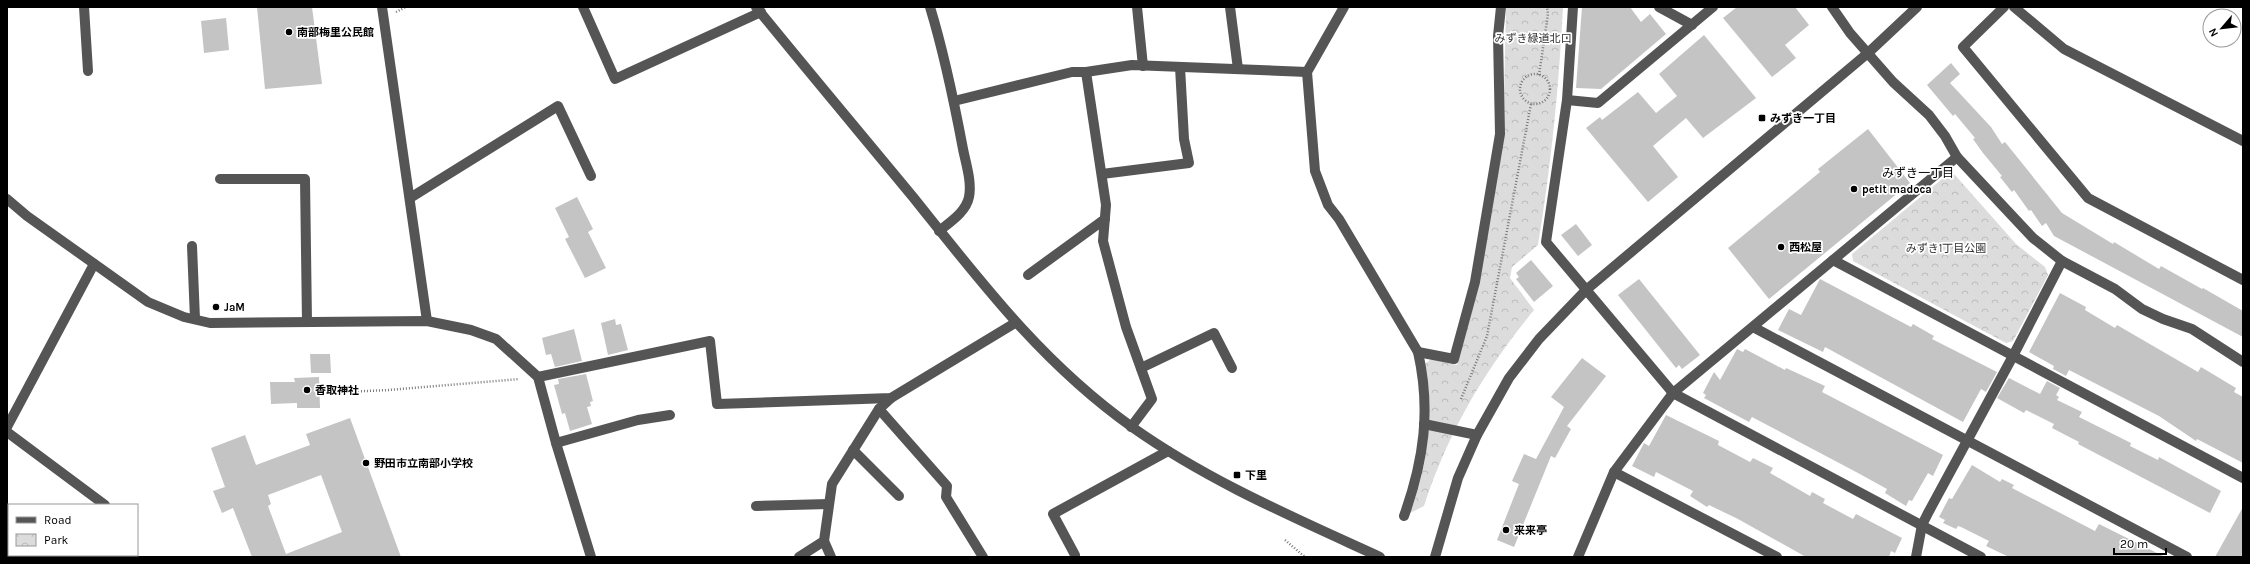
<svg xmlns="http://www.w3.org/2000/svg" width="2250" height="564" viewBox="0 0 2250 564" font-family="Karla,'Noto Sans JP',sans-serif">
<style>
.park{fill:url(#park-crowns)}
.building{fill:#c4c4c4;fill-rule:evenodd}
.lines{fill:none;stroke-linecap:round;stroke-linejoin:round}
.path{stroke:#777;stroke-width:2.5;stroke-dasharray:1 2;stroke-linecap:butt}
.minor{stroke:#555;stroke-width:10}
.poi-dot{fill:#000;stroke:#fff;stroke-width:1.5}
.labels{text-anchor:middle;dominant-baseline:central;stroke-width:3.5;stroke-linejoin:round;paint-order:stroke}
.poi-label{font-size:11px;font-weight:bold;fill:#000;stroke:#fff;text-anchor:start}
.park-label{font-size:11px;fill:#333;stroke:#fff}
.neighbourhood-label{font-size:12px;fill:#000;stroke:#fff}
</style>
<defs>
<pattern id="park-crowns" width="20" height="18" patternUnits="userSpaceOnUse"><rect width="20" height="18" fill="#dcdcdc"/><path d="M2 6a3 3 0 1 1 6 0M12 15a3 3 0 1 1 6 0" fill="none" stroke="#bbb"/></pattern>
</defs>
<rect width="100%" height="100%" fill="#fff"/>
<g class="park">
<path d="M1506,7H1563C1559,87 1551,166 1538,245L1512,267L1510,278L1534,310C1484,371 1449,430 1424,506L1410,513C1431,457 1430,423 1424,365L1431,359L1457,365L1479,285L1503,142Z"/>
<path d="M1948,174L1955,175L2016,244L2045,267L2048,275L2013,341L2006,343L1853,261L1852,254Z"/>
</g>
<g class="building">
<path d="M257,7H312L322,84L265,89Z"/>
<path d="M1582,7H1630L1641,22L1650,14L1666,34L1601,89L1576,88Z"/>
<path d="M1737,7H1795L1809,25L1785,45L1796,58L1772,77L1723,18Z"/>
<path d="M226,18L229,50L204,53L201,21Z"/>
<path d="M1704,35L1756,98L1703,138L1686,118L1653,146L1678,177L1648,202L1586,128L1600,117L1602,120L1638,92L1656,113L1677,96L1659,74Z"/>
<path d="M1951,63L1960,74L1950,83L1991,127L2002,144L2005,142L2062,213L2113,244L2114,242L2159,269L2161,266L2202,289L2203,288L2243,311V337L2054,236L2046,223L2042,226L2031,210L2029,211L2014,190L2012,192L2000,177L2002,176L1983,153L1973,139L1975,138L1955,114L1953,116L1927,85Z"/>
<path d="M1868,129L1910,183L1769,299L1728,248L1820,172L1818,169Z"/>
<path d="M577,197L593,229L588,232L606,268L585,278L565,239L569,237L555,208Z"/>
<path d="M1576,224L1592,245L1578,256L1561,235Z"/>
<path d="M1531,260L1553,286L1534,302L1516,279L1519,277L1516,273Z"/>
<path d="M1639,279L1700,355L1682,369L1679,365L1676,368L1618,295Z"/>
<path d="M1820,279L1911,327L1913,324L1934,336L1932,339L1997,372L1986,392L1981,389L1963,422L1825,347L1823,352L1778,330L1789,309L1801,315Z"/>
<path d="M2060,293L2086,307L2085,310L2115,328L2117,325L2198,372L2201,367L2236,388L2234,392L2243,397V463L2197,439L2196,441L2159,416L2069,370L2066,376L2053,369L2054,366L2029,352Z"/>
<path d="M615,319L616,325L621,324L628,350L608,355L601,323Z"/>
<path d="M574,329L582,361L555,367L551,354L546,355L542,338Z"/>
<path d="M1737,349L1743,352L1745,349L1785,370L1786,368L1825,386L1822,392L1943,455L1933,476L1928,473L1912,501L1909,500L1906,506L1885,493L1887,489L1858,473L1752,417L1749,422L1704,398L1706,395L1703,393L1714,372L1720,380Z"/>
<path d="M310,354H330L331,373H311Z"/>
<path d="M1582,358L1606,376L1567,426L1571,429L1555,458L1551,456L1514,547L1497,540L1519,484L1512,481L1524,454L1536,459L1564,407L1551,397Z"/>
<path d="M586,374L593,401L590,402L591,406L587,407L592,424L570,431L565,413L562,414L554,385L559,384L558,379Z"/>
<path d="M319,377L320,408H297V403L271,404L270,382H295L294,378Z"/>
<path d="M2009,378L2040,394L2047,381L2060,388L2056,395L2059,397L2057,400L2082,412L2079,417L2131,443L2130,446L2158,460L2159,457L2221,491L2210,513L2078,444L2079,442L2052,428L2054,424L2026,410L2024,413L1997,398Z"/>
<path d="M1666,415L1719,441L1718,445L1750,462L1753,458L1773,468L1770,473L1810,496L1812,492L1825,499L1823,503L1853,519L1856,514L1902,538L1895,553L1891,551L1889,557H1806L1738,519L1709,505L1707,507L1690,496L1693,491L1656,472L1654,477L1632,466L1644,443L1649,446Z"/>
<path d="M350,418L401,557H252L233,508L222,513L213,491L225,487L211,448L245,435L256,465L310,445L306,434ZM321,475L342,532L286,554L268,506L271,504L268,495Z"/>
<path d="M1972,465L2000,482L2002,479L2014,485L2012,488L2095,531L2099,524L2165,557H2009L1986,546L1989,541L1961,527L1958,526L1956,529L1943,523L1945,520L1939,517L1949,498L1952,499Z"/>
<path d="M2243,507V557H2215Z"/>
</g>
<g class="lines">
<g class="path">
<path d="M396,12L406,7"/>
<circle cx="1535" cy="89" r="15"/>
<path d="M1539,75L1548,14L1547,7"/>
<path d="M322,393L389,390L519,379"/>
<path d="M1461,399L1487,336L1531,104"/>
<path d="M1285,540L1305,557"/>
</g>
<g class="minor">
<path d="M84,7L88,71"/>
<path d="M382,7L427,321"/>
<path d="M583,7L615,79L761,12"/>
<path d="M756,7C808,71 861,134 913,197C981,282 1042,363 1132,427C1208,481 1295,518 1380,557"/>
<path d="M930,7C944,53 954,101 963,149C966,164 972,182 969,197C966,212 950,222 939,231"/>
<path d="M1137,7L1143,66"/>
<path d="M1230,7L1238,69"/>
<path d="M1344,7L1307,72L1315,171L1328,205L1339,219L1418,352C1431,410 1424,460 1404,516"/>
<path d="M1573,7L1567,100L1546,242L1673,393L1981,557"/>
<path d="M1659,7L1692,25"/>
<path d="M1832,7L1850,33L1893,82L1929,115L1945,136L1957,157L2033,238L2062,261L2115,289L2142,309L2163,319L2192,329L2243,362"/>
<path d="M2004,7L1963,47L2088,198L2243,280"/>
<path d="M2014,7L2064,49L2243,141"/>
<path d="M1086,72L1106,205L1103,241L1126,327L1152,399L1131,427"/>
<path d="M1567,100L1598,103L1713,7"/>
<path d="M954,101L1072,72H1086L1132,65L1307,72"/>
<path d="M1102,174L1189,163L1184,139L1180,67"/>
<path d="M220,179H305L307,322"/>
<path d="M410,198L558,106L591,176"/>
<path d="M7,199L27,216L148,302L184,317L210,323L427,321L471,330L496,339L538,377L556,443L638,420L670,415"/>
<path d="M192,246L195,319"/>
<path d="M1833,260L2243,478"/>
<path d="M1028,275L1105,219"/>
<path d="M1753,327L2187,557"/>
<path d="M1418,352L1454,359L1475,282L1500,134L1498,36L1501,7"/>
<path d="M1141,368L1214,333L1232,368"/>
<path d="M538,377L710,341L717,404L891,398L1015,323"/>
<path d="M879,409L947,486L946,497L983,557"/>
<path d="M1424,424L1477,435"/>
<path d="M7,427L94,264"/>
<path d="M7,432L105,505"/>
<path d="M556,443L591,557"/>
<path d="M853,450L899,496"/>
<path d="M1614,472L1777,557"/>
<path d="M756,506L829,504"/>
<path d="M7,532L9,534"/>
<path d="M824,541L831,557"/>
<path d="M38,555L41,557"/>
<path d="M1075,555L1053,514L1168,451"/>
<path d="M93,557L94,555"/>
<path d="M799,557L824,541L832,484L879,409L891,398"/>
<path d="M1435,557L1458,478L1477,435L1509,378L1539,339L1586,290L1868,53L1917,7"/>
<path d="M1578,557L1614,472L1673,393L1957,157"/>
<path d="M1916,557L1922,525L1928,513L2013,356L2062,261"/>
</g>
</g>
<g class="poi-dot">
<circle cx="289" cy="32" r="4"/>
<rect x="1758" y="114" width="8" height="8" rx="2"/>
<circle cx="1854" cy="189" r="4"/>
<circle cx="1781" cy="247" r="4"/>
<circle cx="216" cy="307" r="4"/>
<circle cx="307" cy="390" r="4"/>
<circle cx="366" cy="463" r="4"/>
<rect x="1233" y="471" width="8" height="8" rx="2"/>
<circle cx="1506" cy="530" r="4"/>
</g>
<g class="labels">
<g class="poi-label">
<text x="297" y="32">南部梅里公民館</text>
<text x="1770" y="118">みずき一丁目</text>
<text x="1862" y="189">petit madoca</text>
<text x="1789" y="247">西松屋</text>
<text x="224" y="307">JaM</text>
<text x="315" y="390">香取神社</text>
<text x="374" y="463">野田市立南部小学校</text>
<text x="1245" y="475">下里</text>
<text x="1514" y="530">来来亭</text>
</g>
<g class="park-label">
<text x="1533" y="38">みずき緑道北口</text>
<text x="1946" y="248">みずき1丁目公園</text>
</g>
<g class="neighbourhood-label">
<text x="1918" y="173">みずき一丁目</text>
</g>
</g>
<rect width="2250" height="564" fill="none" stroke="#000000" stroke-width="16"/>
<rect x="8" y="504" width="130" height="52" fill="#ffffff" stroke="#999999"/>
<rect x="16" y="517" width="20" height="6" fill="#555555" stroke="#999999"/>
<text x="44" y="524" font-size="12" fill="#000000">Road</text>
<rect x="16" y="534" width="20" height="12" fill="url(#park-crowns)" stroke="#999999"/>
<text x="44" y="544" font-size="12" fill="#000000">Park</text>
<g transform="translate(2222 28) rotate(242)"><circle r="19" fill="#ffffff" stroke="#999999"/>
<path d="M0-3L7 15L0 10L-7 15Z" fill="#000000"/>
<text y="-6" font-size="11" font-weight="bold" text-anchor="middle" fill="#000000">N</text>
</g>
<path d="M2114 548v6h52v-6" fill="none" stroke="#000000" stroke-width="2"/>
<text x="2120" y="548" font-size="12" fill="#000000" stroke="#ffffff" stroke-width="3" paint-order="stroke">20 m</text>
</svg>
